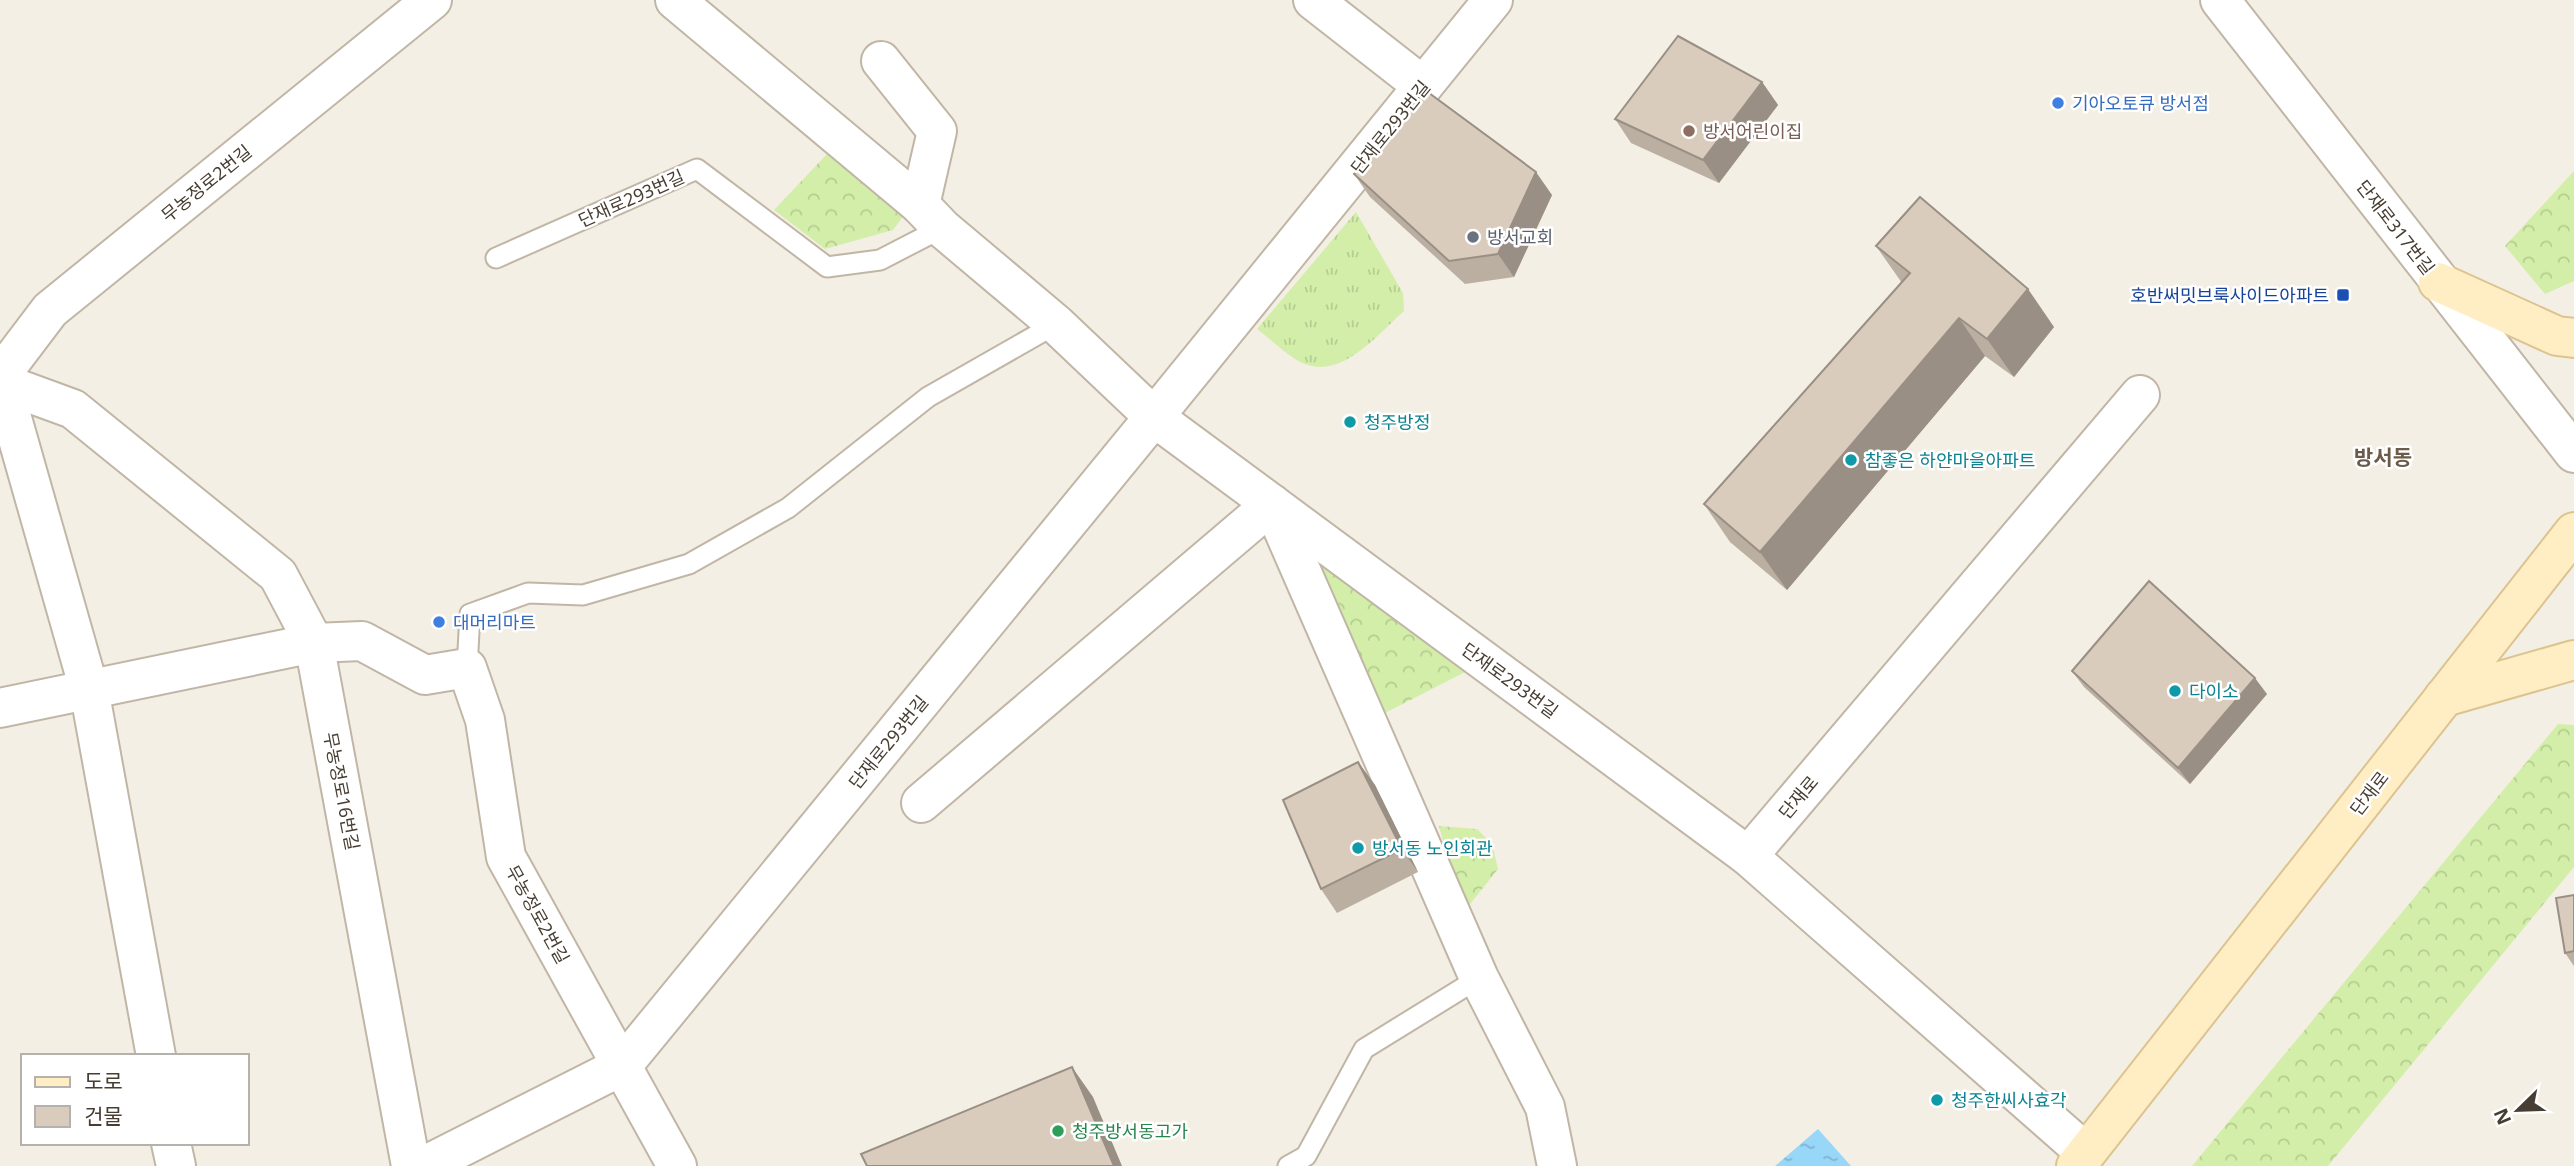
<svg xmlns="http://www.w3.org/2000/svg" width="2574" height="1166" viewBox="0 0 2574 1166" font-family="'Noto Sans','Noto Sans KR',sans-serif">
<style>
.grass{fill:url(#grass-tufts)}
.forest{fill:url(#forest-crowns)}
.water{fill:url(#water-ripples)}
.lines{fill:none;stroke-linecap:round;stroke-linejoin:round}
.lane-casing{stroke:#c1b6a6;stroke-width:23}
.street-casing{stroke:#c1b6a6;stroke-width:42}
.secondary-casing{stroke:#dcc491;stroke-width:42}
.lane{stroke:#fff;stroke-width:19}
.street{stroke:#fff;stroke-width:38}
.secondary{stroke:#ffedc4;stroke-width:38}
.wall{fill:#bbafa2}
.shaded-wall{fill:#998f84}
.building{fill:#daccbc;stroke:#998f84;stroke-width:2}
.shop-dot{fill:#3f7fe0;stroke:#fff;stroke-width:2.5}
.education-dot{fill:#8d6e63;stroke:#fff;stroke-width:2.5}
.worship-dot{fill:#6b7280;stroke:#fff;stroke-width:2.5}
.transit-dot{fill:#1a4fb4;stroke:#fff;stroke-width:2.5}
.culture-dot{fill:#0f9aa8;stroke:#fff;stroke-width:2.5}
.leisure-dot{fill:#2e9e5b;stroke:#fff;stroke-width:2.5}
.labels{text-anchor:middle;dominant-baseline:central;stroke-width:5;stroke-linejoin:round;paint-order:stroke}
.shop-label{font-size:18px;fill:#366cbe;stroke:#fff;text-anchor:start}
.street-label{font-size:18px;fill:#473e33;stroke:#fff}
.education-label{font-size:18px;fill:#785e54;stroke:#fff;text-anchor:start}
.worship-label{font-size:18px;fill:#5b616d;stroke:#fff;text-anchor:start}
.transit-label{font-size:18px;fill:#164399;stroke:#fff;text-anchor:end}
.culture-label{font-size:18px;fill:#0d838f;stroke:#fff;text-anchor:start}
.leisure-label{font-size:18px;fill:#27864d;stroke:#fff;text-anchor:start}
.quarter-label{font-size:21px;font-weight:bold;fill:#6b5c49;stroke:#fff}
</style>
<defs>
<pattern id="grass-tufts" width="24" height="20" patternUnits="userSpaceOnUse" patternTransform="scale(1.75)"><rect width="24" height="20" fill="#d2eea8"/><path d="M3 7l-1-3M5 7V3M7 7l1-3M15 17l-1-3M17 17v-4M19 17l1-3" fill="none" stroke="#b6cd91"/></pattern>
<pattern id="forest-crowns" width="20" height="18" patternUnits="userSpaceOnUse" patternTransform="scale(1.75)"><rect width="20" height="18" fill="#d2eea8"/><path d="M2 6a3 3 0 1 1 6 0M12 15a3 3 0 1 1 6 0" fill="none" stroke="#b6cd91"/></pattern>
<pattern id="water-ripples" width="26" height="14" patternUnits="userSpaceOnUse" patternTransform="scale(1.75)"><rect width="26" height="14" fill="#99d7f9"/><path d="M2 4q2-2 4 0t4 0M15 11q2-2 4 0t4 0" fill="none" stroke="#7fb0ca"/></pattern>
</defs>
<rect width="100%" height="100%" fill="#f4efe4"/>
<path class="grass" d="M1356,212L1403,293L1404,311C1379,333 1343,379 1305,364C1288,357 1272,340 1257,329Z"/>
<g class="forest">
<path d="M828,153L908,210L893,230L825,249L774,210Z"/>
<path d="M2574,171V281L2545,294L2505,246Z"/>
<path d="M1300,542L1467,671L1385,713Z"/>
<path d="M2558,724L2574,725V867L2328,1166H2192Z"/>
<path d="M1439,826L1477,829L1492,844L1498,869L1463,913Z"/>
</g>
<path class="water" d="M1818,1129L1851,1166H1775Z"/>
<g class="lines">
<g class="lane-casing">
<g id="lane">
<path d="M496,258L697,169L827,267L880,260L942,228"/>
<path d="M467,668L470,614L528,593L583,595L689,564L788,508L928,397L1056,324"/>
<path d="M1288,1166L1306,1156L1364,1049L1479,978"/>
</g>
</g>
<g class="street-casing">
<g id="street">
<path d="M1313,0L1423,86"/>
<path d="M1493,0L1154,417L1748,856L2086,1153"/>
<path d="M2220,0L2574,453"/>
<path d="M881,61L937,131L920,205"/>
<path d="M2,383L73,409L278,575L314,643L411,1166"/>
<path d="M0,708L314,643L362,641L425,675L467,668L485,720L506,857L677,1166"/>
<path d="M921,803L1272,504L1479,978L1545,1107L1557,1166"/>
<path d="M1748,856L2140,395"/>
<path d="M156,1056L89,689L0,376L50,310L432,0"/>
<path d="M171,1143L176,1166"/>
<path d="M424,1166L622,1066L1154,417L1056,324L942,228L920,205L675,0"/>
</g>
</g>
<g class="secondary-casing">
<g id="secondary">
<path d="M2438,282L2557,336L2574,338"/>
<path d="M2444,697L2574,660"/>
<path d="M2076,1166L2574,532"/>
</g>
</g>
<use href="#lane" class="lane"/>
<use href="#street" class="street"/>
<use href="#secondary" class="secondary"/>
</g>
<g class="wall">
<path d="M1762,82L1778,105L1719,183L1631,143L1615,119Z"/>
<path d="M1354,174L1552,195L1514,277L1465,284L1370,197Z"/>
<path d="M1876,246L2054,327L2014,377L1985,356L1787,590L1730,542L1704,504L1902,283Z"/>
<path d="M2072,671L2267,694L2190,784L2084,687Z"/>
<path d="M1358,762L1375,785L1418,872L1337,913L1321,889Z"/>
<path d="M2574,951V966L2565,953Z"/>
</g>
<g class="shaded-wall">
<path d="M1762,82L1778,105L1719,183L1703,160Z"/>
<path d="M1536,172L1552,195L1514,277L1498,254Z"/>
<path d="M2028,289L2054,327L2014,377L1987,339Z"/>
<path d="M1959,318L1985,356L1787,590L1760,552Z"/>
<path d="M2255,678L2267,694L2190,784L2178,768Z"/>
<path d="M1358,762L1375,785L1418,872L1402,849Z"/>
<path d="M1072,1067L1093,1097L1122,1166H1114Z"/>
</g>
<g class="building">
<path d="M1678,36L1762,82L1703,160L1615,119Z"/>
<path d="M1425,90L1536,172L1498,254L1449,261L1354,174Z"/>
<path d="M1920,197L2028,289L1987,339L1959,318L1760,552L1704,504L1910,273L1876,246Z"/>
<path d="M2149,581L2255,678L2178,768L2072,671Z"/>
<path d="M1358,762L1402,849L1321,889L1283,800Z"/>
<path d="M2574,895V951L2565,953L2556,898Z"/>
<path d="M1072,1067L1114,1166H867L861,1154Z"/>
</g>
<g class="shop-dot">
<circle cx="2058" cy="103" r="7"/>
<circle cx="439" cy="622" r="7"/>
</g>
<circle class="education-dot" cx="1689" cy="131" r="7"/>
<circle class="worship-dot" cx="1473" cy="237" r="7"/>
<rect class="transit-dot" x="2336" y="288" width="14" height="14" rx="3.5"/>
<g class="culture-dot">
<circle cx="1350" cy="422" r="7"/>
<circle cx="1851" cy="460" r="7"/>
<circle cx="2175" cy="691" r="7"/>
<circle cx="1358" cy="848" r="7"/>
<circle cx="1937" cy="1100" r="7"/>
</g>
<circle class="leisure-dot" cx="1058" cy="1131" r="7"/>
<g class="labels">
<g class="shop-label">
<text x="2072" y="103">기아오토큐 방서점</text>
<text x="453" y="622">대머리마트</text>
</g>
<g class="street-label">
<text transform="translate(1390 127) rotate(-51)">단재로293번길</text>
<text transform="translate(206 183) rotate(-39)">무농정로2번길</text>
<text transform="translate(631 198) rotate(-24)">단재로293번길</text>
<text transform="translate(2396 227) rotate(52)">단재로317번길</text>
<text transform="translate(1510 680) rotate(36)">단재로293번길</text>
<text transform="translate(888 742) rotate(-51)">단재로293번길</text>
<text transform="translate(342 791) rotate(79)">무농정로16번길</text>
<text transform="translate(2369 793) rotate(-52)">단재로</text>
<text transform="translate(1798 797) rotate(-50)">단재로</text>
<text transform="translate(538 914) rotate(61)">무농정로2번길</text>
</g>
<g class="education-label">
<text x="1703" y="131">방서어린이집</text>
</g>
<g class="worship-label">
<text x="1487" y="237">방서교회</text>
</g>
<g class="transit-label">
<text x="2329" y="295">호반써밋브룩사이드아파트</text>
</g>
<g class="culture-label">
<text x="1364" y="422">청주방정</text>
<text x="1865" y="460">참좋은 하얀마을아파트</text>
<text x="2189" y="691">다이소</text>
<text x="1372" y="848">방서동 노인회관</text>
<text x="1951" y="1100">청주한씨사효각</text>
</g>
<g class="leisure-label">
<text x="1072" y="1131">청주방서동고가</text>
</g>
<g class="quarter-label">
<text x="2383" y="457">방서동</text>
</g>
</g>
<rect x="21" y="1054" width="228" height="91" fill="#ffffff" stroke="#b5b2ad" stroke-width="2"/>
<rect x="35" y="1077" width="35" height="10" fill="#ffedc4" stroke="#b5b2ad" stroke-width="2"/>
<text x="84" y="1089" font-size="21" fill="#473e33">도로</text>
<rect x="35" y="1106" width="35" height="21" fill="#daccbc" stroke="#b5b2ad" stroke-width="2"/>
<text x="84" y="1124" font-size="21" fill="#473e33">건물</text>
<g transform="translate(2518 1110) rotate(247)" stroke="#ffffff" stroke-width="5" paint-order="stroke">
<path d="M0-5L12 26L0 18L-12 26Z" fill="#473e33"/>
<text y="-10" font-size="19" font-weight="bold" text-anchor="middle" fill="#473e33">N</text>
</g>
</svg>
